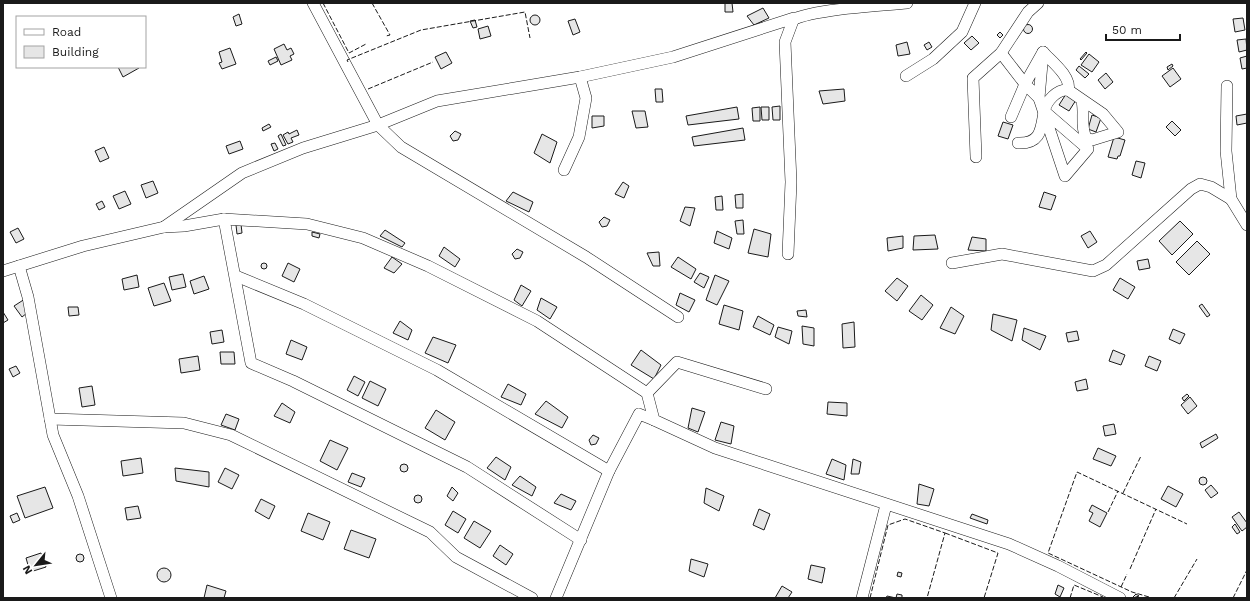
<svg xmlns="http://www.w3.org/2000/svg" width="1250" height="601" viewBox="0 0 1250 601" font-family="'Work Sans',sans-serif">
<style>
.building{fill:#e6e6e6;stroke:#1a1a1a}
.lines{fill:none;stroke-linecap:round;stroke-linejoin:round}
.minor-casing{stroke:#1a1a1a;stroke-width:12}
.minor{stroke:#fff;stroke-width:11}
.fence{stroke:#1a1a1a;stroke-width:1;stroke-dasharray:5 2;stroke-linecap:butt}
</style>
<rect width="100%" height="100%" fill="#fff"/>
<g class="building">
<path d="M725,3H732L733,12H725Z"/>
<path d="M763,8L769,18L754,25L747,16Z"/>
<path d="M239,14L242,24L236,26L233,17Z"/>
<circle cx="535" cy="20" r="5"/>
<path d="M1243,18L1245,30L1235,32L1233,19Z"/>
<path d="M575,19L580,32L573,35L568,21Z"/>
<path d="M475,20L477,27L473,28L470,21Z"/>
<circle cx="1028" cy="29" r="4.5"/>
<path d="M488,26L491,36L480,39L478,29Z"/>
<path d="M1000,32L1003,35L1000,38L997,35Z"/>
<path d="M972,36L979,43L971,50L964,43Z"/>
<path d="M1246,39L1247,50L1239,52L1237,40Z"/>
<path d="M907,42L910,54L898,56L896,45Z"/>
<path d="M929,42L932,47L927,50L924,45Z"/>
<path d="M284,44L287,50L291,48L294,54L290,56L292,60L281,65L274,49Z"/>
<path d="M230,48L236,64L222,69L219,63L222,62L219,52Z"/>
<path d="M446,52L452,63L441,69L435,57Z"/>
<path d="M1086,52L1087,53L1081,60L1080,59Z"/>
<path d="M1089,54L1099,62L1092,72L1081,65Z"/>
<path d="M1247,56V68L1242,69L1240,58Z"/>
<path d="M276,57L278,61L270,65L268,61Z"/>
<path d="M1172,64L1173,66L1168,70L1167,67Z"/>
<path d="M1079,66L1089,74L1085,78L1076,70Z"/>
<path d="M118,67H138L139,68L123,77Z"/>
<path d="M1173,68L1181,79L1170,87L1162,76Z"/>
<path d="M1106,73L1113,82L1105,89L1098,80Z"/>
<path d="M655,89H662L663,102H656Z"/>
<path d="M844,89L845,101L823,104L819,91Z"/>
<path d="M1066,94L1076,100L1069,111L1059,105Z"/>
<path d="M780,106V120H773L772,107Z"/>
<path d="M737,107L739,119L688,125L686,116Z"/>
<path d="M760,107V121H753L752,108Z"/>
<path d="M761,107H769V120H762Z"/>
<path d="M632,111H645L648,127L636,128Z"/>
<path d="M1247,114V123L1237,125L1236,116Z"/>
<path d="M1092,115L1101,118L1096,132L1088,129Z"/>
<path d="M592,116H604V126L592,128Z"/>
<path d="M1172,121L1181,130L1175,136L1166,127Z"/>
<path d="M1003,122L1013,125L1008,139L998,136Z"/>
<path d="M269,124L271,127L263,131L262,128Z"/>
<path d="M743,128L745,140L694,146L692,137Z"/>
<path d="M297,130L299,135L291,138L293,142L288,144L283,135L288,132L289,134Z"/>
<path d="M455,131L461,134L458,140L453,141L450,136Z"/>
<path d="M281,134L286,145L283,146L278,136Z"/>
<path d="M542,134L557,142L550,163L534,153Z"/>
<path d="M1114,137L1125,140L1120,156H1118L1117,159L1108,157Z"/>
<path d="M240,141L243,149L229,154L226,146Z"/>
<path d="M275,143L278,149L274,151L271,144Z"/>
<path d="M104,147L109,158L100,162L95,151Z"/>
<path d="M1136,161L1145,163L1141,178L1132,175Z"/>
<path d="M153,181L158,193L146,198L141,185Z"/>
<path d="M623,182L629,186L624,198L615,194Z"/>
<path d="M125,191L131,204L119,209L113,196Z"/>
<path d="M513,192L533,202L529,212L506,201Z"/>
<path d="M1044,192L1056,196L1051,210L1039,207Z"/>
<path d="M743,194V208H736L735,195Z"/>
<path d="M722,196L723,210H716L715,197Z"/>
<path d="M102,201L105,207L99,210L96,204Z"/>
<path d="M685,207L695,208L690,226L680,221Z"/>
<path d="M604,217L610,220L607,226L602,227L599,222Z"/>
<path d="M743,220L744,234H737L735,221Z"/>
<path d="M1180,221L1193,234L1172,255L1159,241Z"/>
<path d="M241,224L242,233L237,234L236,225Z"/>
<path d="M18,228L24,239L16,243L10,232Z"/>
<path d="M754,229L771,234L768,257L748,253Z"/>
<path d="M385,230L405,243L402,247L380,236Z"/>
<path d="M717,231L732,238L729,249L714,243Z"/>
<path d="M1090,231L1097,242L1088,248L1081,236Z"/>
<path d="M312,232L320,234L319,238L312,236Z"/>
<path d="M935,235L938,249L913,250L914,236Z"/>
<path d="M903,236V248L888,251L887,238Z"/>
<path d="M972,237L986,239V251L968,250Z"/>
<path d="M1197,241L1210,254L1189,275L1176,262Z"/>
<path d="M444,247L460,259L455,267L439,256Z"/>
<path d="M517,249L523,252L520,258L515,259L512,254Z"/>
<path d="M659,252L660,266H653L647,253Z"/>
<path d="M392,257L402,264L394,273L384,268Z"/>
<path d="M678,257L696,269L691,279L671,267Z"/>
<path d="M1148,259L1150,268L1139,270L1137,261Z"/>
<path d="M288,263L300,269L294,282L282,276Z"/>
<circle cx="264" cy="266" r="3"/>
<path d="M700,273L709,277L704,288L694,282Z"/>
<path d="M183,274L186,287L172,290L169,277Z"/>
<path d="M137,275L139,287L124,290L122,279Z"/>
<path d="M715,275L729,281L717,305L706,300Z"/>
<path d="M204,276L209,289L194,294L190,281Z"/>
<path d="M897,278L908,286L897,301L885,291Z"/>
<path d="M1120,278L1135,287L1128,299L1113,290Z"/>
<path d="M164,283L171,301L154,306L148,288Z"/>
<path d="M521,285L531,291L522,306L514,300Z"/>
<path d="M680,293L695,300L689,312L676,305Z"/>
<path d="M921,295L933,305L922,320L909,311Z"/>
<path d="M28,297L27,313L22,317L14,306Z"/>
<path d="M541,298L557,307L550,319L537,310Z"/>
<path d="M1202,304L1210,315L1207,317L1199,306Z"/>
<path d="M724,305L743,311L739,330L719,324Z"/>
<path d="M68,307H78L79,315L69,316Z"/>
<path d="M951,307L964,316L955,334L940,328Z"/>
<path d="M806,310L807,317L798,316L797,311Z"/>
<path d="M3,312L8,320L3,323Z"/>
<path d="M993,314L1017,320L1012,341L991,330Z"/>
<path d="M758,316L774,325L770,335L753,327Z"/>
<path d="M400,321L412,330L408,340L393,333Z"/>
<path d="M854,322L855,347L843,348L842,324Z"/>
<path d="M802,326L814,328V346L803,344Z"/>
<path d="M778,327L792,331L789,344L775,337Z"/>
<path d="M1024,328L1046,336L1040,350L1022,340Z"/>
<path d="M1173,329L1185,334L1180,344L1169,339Z"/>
<path d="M222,330L224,342L212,344L210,332Z"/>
<path d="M1077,331L1079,340L1068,342L1066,333Z"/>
<path d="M433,337L456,345L448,363L425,353Z"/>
<path d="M291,340L307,347L302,360L286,354Z"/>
<path d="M641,350L661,365L654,379L631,365Z"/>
<path d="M1113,350L1125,355L1121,365L1109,361Z"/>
<path d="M220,352H234L235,364H221Z"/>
<path d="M198,356L200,370L181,373L179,359Z"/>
<path d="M1149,356L1161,361L1157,371L1145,366Z"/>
<path d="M16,366L20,373L13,377L9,369Z"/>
<path d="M354,376L365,382L358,396L347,390Z"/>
<path d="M1086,379L1088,389L1077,391L1075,382Z"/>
<path d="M370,381L386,389L378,406L362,398Z"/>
<path d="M508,384L526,394L521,405L501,397Z"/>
<path d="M92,386L95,405L82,407L79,388Z"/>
<path d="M1187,394L1189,396L1184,401L1182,398Z"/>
<path d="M1190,397L1197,406L1188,414L1181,405Z"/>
<path d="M546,401L568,417L562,428L535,414Z"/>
<path d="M828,402L847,403V416L827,414Z"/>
<path d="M282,403L295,412L290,423L274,416Z"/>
<path d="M692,408L705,412L698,432L688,428Z"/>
<path d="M436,410L455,422L445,440L425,428Z"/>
<path d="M226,414L239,419L235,430L221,425Z"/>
<path d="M721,422L734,426L731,444L715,440Z"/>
<path d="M1114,424L1116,434L1105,436L1103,426Z"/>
<path d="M1216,434L1218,438L1202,448L1200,443Z"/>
<path d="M593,435L599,438L596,444L591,445L589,440Z"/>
<path d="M330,440L348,448L337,470L320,461Z"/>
<path d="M1098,448L1116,456L1111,466L1093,459Z"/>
<path d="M496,457L511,467L505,480L487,468Z"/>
<path d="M141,458L143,473L123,476L121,461Z"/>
<path d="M832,459L846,465L844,480L826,474Z"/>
<path d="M853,459L861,462L859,474H851Z"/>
<circle cx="404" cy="468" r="4"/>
<path d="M175,468L209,472V487L176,481Z"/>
<path d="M225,468L239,475L232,489L218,482Z"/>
<path d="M352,473L365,478L361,487L348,482Z"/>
<path d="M520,476L536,487L532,496L512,485Z"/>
<circle cx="1203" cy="481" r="4"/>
<path d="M919,484L934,489L929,506L917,504Z"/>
<path d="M1211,485L1218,493L1211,498L1205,490Z"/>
<path d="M1168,486L1183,494L1176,507L1161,499Z"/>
<path d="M45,487L53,508L25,518L17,496Z"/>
<path d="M452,487L458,493L453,501L447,496Z"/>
<path d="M706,488L724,496L719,511L704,503Z"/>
<path d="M561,494L576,501L571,510L554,503Z"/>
<circle cx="418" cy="499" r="4"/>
<path d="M261,499L275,506L269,519L255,511Z"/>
<path d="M1092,505L1107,513L1100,527L1089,521L1093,513L1089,511Z"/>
<path d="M138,506L141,518L127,520L125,508Z"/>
<path d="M759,509L770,514L764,530L753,525Z"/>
<path d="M453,511L466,519L458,533L445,525Z"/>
<path d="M1239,512L1247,523V527L1242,531L1232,517Z"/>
<path d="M17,513L20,520L13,523L10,516Z"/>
<path d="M308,513L330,522L323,540L301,531Z"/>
<path d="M972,514L988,520L987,524L970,518Z"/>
<path d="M474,521L491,531L480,548L464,538Z"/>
<path d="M1235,524L1240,532L1237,534L1232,527Z"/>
<path d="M351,530L376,539L369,558L344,549Z"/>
<path d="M500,545L513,554L506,565L493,556Z"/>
<path d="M41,553L46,567L30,572L26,558Z"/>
<circle cx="80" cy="558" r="4"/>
<path d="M691,559L708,564L704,577L689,571Z"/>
<path d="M811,565L825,568L822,583L808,579Z"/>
<circle cx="164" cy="575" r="7"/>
<path d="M898,572L902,573L901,577L897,576Z"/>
<path d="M207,585L226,591L224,598H204Z"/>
<path d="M1058,585L1064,588L1060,597L1055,594Z"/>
<path d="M782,586L792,592L788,598H775Z"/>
<path d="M897,594L902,595V598H886L887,596L896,598Z"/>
<path d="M1136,594L1139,596L1133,598V597Z"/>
</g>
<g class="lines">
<g class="minor-casing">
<g id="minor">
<path d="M313,3L378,125L401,147L586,257L678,317"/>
<path d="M788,22C809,9 879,6 907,3"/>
<path d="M1043,52C1051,61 1072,77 1068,90L1103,114L1118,132L1092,140L1086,138C1080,125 1085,114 1082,101"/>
<path d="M1043,52L1039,98L1025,84Z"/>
<path d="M1001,53L1025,84L1011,117"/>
<path d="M906,76L933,59L962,32L975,3"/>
<path d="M1227,86L1226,151L1231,199L1247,225"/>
<path d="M1039,98L1065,176L1088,149L1044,111"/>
<path d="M1018,143C1041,144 1041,129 1044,112C1046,101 1057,89 1068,90"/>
<path d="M976,157L973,78L1001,53L1028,12L1038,3"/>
<path d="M564,170L579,137L586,98L580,77"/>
<path d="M224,219L251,363L293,381L467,467L581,540"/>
<path d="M164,227L184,226L224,219L307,224L363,238L428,266L537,321L647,393L654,420L715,448L1009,544L1058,566L1120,598"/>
<path d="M952,263L1002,254L1093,271L1106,265L1191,189L1200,184L1211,187L1231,199"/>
<path d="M19,266L28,297L53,435L78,496L111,598"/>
<path d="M3,271L83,246L164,227L242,173L303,148L378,125L437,101L580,77L673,57L794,18L785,42L791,182L788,254"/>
<path d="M236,276L304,304L437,370L609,471L556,598"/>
<path d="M647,393L677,362L766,389"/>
<path d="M50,419L184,423L231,435L430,532L456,557L532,598"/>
<path d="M609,471L639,414L654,420"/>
<path d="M862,598L886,505"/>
</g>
</g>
<use href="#minor" class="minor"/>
<g class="fence">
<path d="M323,3L349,53L366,44"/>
<path d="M372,3L390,35L386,36"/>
<path d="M348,62L347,60L421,30L525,12L530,38"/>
<path d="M368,89L433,62"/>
<path d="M1123,493L1141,456"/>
<path d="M1108,512L1118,491"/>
<path d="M945,533L998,553L984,598"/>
<path d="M1130,569L1156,509"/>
<path d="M1121,587L1127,574"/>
<path d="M1149,597L1132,592L1048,553L1077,472L1187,524"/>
<path d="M870,598L888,525L905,519L945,533L927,598"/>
<path d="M1070,598L1074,585L1103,597"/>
<path d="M1174,598L1197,559"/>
<path d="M1233,598L1247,570"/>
</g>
</g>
<rect width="1250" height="601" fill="none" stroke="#1a1a1a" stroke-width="8"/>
<rect x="16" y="16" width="130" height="52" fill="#ffffff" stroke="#a3a3a3"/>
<rect x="24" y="29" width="20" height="6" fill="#ffffff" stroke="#a3a3a3"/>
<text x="52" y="36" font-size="12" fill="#1a1a1a">Road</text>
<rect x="24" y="46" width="20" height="12" fill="#e6e6e6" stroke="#a3a3a3"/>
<text x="52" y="56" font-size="12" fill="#1a1a1a">Building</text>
<g transform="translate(36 565) rotate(240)" stroke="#ffffff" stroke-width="3" paint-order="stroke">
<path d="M0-3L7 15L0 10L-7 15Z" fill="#1a1a1a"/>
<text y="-6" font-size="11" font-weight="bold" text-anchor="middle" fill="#1a1a1a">N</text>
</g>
<path d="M1106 34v6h74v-6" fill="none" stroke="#1a1a1a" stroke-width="2"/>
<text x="1112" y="34" font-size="12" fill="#1a1a1a" stroke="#ffffff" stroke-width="3" paint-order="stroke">50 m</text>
</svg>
